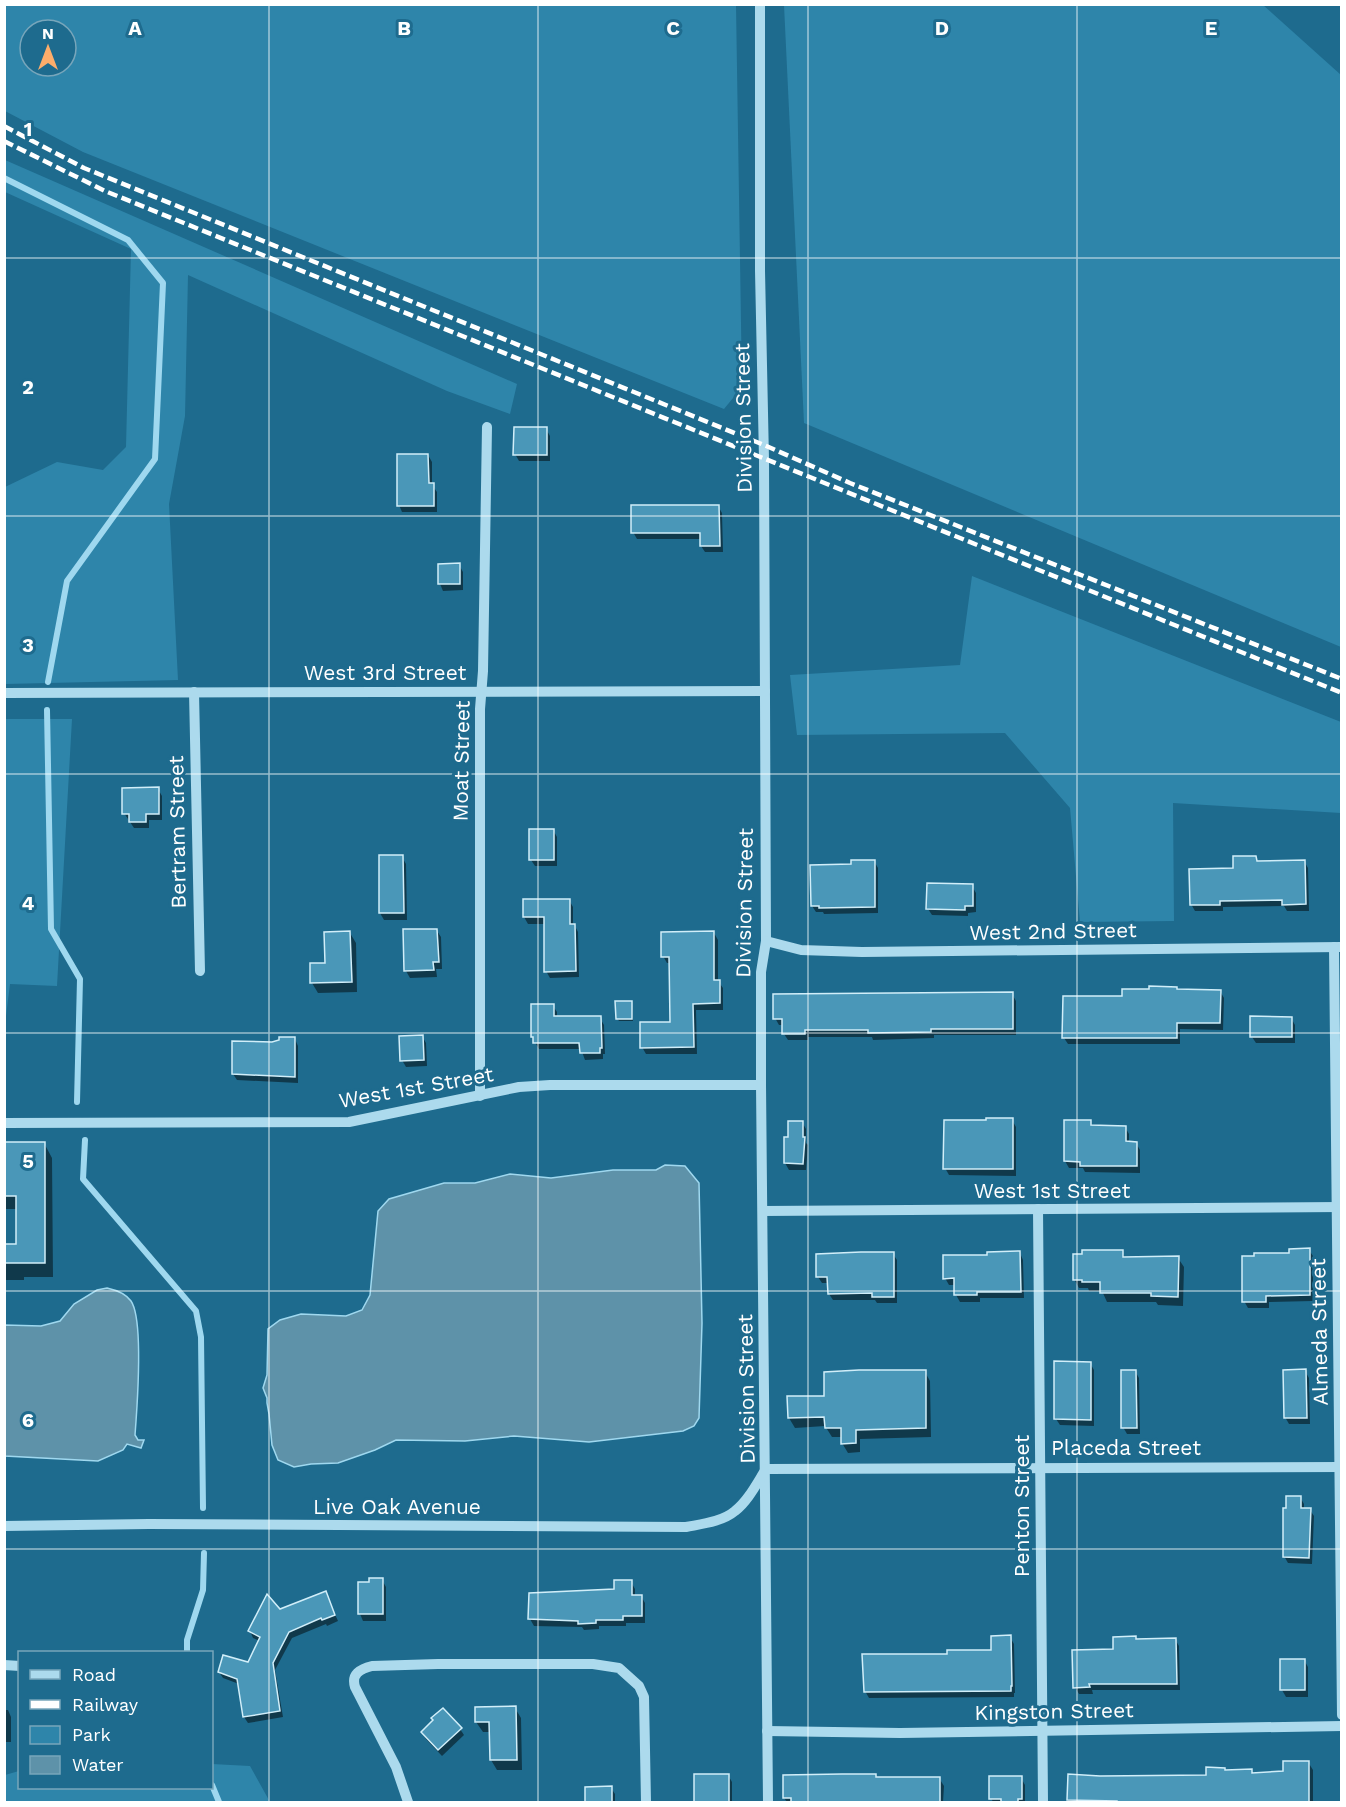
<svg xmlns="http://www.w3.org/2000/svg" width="1346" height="1807" viewBox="0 0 1346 1807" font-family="'Work Sans',sans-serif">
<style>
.green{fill:#2e85aa;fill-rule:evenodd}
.water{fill:#5e92a9;stroke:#9fd8ef;stroke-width:1.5}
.shadow{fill:#0007}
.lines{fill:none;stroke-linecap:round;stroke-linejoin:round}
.stream{stroke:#9fd8ef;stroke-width:6}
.building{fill:#4a97b8;stroke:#d1eef9;stroke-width:1.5}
.minor{stroke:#acdaed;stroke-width:10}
.rail{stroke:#fff;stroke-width:4.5;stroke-dasharray:10 4.5;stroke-linecap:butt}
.grid{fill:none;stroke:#fff;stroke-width:1.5;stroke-opacity:0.55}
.labels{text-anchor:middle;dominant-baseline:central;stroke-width:6;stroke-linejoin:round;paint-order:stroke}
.street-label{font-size:21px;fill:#fff;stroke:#1e6b8e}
.grid-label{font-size:20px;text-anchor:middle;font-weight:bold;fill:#fff;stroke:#1e6b8e;stroke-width:6;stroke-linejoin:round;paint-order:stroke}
</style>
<rect width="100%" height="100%" fill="#1e6b8e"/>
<g class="green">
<path d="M4,5H736L742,387L724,409L83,152L5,111ZM30,30H66V66H30Z"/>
<path d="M784,5H1263L1341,75V647L804,423Z"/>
<path d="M5,160L517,384L510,414L447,391L188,275L185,416L169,504L178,680L5,684V487L57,462L103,470L126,447L131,249L5,192Z"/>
<path d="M972,576L1341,722V813L1173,803L1174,921L1080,922L1070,808L1005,733L797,735L790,675L960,665Z"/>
<path d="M5,719H72L57,986L10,984L5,1024Z"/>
<path d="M212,1764L250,1766L270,1802H5V1775L19,1771L20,1788H212Z"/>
</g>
<g class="water">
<path d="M665,1165L685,1166L699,1183L702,1323L699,1418L694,1426L683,1431L589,1442L514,1436L465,1441L396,1440L375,1450L338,1463L311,1464L294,1467L278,1460L272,1445L269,1414L267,1403V1398L263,1388L267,1375L268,1329L280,1320L301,1314L346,1316L362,1310L370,1295L378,1211L389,1199L444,1183H475L510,1174L551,1178L613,1170H656Z"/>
<path d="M107,1288C116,1290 126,1294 131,1301C144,1320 137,1409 135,1435L138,1440H144L141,1448L127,1444L123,1450L98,1461L5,1456V1325L41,1326L60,1321L74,1304L97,1290Z"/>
</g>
<g class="shadow">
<path d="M546,429L550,436V461H519L515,454Z"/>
<path d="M428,455L432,462V485L437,492V512H402L399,505Z"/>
<path d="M718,506L722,513L723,552H705L701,546V539H637L633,532Z"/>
<path d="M459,565L463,572V590L443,591L440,584Z"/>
<path d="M158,789L162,796V820H149V828H134L124,813Z"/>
<path d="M553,830L557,837V866H535L531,860Z"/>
<path d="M402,857L406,864L407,920H384L380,913Z"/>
<path d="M1256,858L1258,862L1304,861L1308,868L1309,911H1287L1284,906L1223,907V911H1195L1191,904L1235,869Z"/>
<path d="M874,861L878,868V913L824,914L823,912H816L812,906L852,865Z"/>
<path d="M972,886L976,893V912L968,913V916L932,915L928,909Z"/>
<path d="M569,900L573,907V926H575L578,932L579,977L550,978L546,971V924H528L524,917Z"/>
<path d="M437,931L441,937L442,969H436L437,977L410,978L406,971Z"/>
<path d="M350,933L356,943L357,992L318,993L312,983Z"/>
<path d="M714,933L718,940V981L723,988V1010H696L697,1054H646L642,1047L671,1024L670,963H667L663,956Z"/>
<path d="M1178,991H1220L1224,998L1223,1030L1180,1029V1044H1068L1064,1038L1124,998Z"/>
<path d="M1012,994L1016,1001V1035H934V1038L873,1040L872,1037H808V1040H788L784,1034V1025H779L775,1018Z"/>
<path d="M631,1002L632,1005L633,1021H619L617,1018Z"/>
<path d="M553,1006L557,1012V1018H600L604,1025L605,1054H603V1059L585,1060L581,1049H539L532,1037Z"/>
<path d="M1291,1018L1295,1025V1043H1256L1252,1037Z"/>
<path d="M422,1036L426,1043L427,1066L406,1067L402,1060Z"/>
<path d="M295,1039L298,1046V1083L237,1080L233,1074L272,1043Z"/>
<path d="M1012,1120L1016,1127V1176L949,1175L945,1168Z"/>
<path d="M1090,1121L1093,1127H1125L1129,1134V1143H1136L1140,1150V1173L1085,1172L1083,1168H1069L1065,1161Z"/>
<path d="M802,1122L806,1129V1143L808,1145L806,1170H789L785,1163L789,1138Z"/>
<path d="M4,1143H44L52,1158L53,1277H24V1280H4V1245H18V1209H4Z"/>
<path d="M1309,1250L1313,1256V1301L1269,1302V1308H1248L1244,1301L1255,1257L1291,1254Z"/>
<path d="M1122,1252L1125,1258H1178L1184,1267L1183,1306L1158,1305L1156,1302H1107L1102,1291H1089L1088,1288H1079L1074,1279Z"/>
<path d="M1020,1253L1023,1260L1024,1298H980V1302H960L956,1295V1285H949L945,1278L988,1257Z"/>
<path d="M893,1254L897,1260V1303H877L875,1300H833L829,1294V1283H822L818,1277Z"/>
<path d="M1090,1363L1094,1370V1426L1060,1425L1056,1419Z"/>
<path d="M1135,1371L1139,1378L1140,1434H1127L1123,1427Z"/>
<path d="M1305,1371L1309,1378L1310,1424H1289L1285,1417Z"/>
<path d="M925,1372L930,1381L931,1437L860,1439V1452L848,1453L842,1443V1437H832L825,1426L795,1428L789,1418V1398L826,1397Z"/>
<path d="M1300,1497L1304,1504V1510H1310L1314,1516L1312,1564L1288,1563L1284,1556L1287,1509Z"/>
<path d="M382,1580L386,1587V1621H363L360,1614L370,1583Z"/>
<path d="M631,1582L635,1589V1596H641L645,1603V1623H626V1626H599V1629L584,1630L582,1627L534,1626L530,1619L615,1591Z"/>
<path d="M328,1599L338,1621L327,1626L326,1624L292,1638L275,1670L283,1717L248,1723L244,1717L239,1684L223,1678L219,1672L248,1664L260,1641L253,1638L250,1631L279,1611Z"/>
<path d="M1010,1637L1014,1644L1015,1693H1014V1697L869,1698L865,1691L948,1655L993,1651Z"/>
<path d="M1175,1639L1179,1646L1180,1690H1092L1093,1694H1079L1075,1687L1115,1651L1137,1641Z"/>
<path d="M1304,1660L1308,1667V1697H1286L1282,1690Z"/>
<path d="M515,1708L521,1718L522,1770H497L491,1760V1732H483L476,1722Z"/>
<path d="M4,1710H8L11,1717V1742H4Z"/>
<path d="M434,1721L460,1729L464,1735L442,1756L426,1739L422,1732Z"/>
<path d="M1308,1762L1313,1770V1802H1070L1069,1800L1100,1777L1207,1776L1226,1772L1253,1774L1285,1773Z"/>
<path d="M728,1775L732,1782V1802H695Z"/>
<path d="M876,1776L877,1778H939L944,1786L943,1802H787L784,1798Z"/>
<path d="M1021,1778L1025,1785V1802H993L991,1798Z"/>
<path d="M611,1788L615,1794V1802H587Z"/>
</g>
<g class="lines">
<g class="stream">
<path d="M4,178L128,240L163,283L155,459L67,581L48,682"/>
<path d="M47,710L51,929L80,979L77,1102"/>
<path d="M85,1140L83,1179L196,1311L201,1337L203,1508"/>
<path d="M187,1652V1640L203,1590L204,1553"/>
<path d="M212,1785L219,1802"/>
</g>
</g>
<g class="building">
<path d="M514,427H547V455H513Z"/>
<path d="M397,454H428L429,483H434V506H397Z"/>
<path d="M631,505H719L720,546H700V533H631Z"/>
<path d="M460,563V584H438V564Z"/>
<path d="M159,787V814H146V822H129V814H122V788Z"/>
<rect x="529" y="829" width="25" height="31"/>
<path d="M379,855H403L404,913H379Z"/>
<path d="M1233,856H1256L1257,861L1305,860L1306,904L1282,905V900L1220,901V905H1190L1189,869L1233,868Z"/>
<path d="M851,860H875V907L819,908V906H811L810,865L851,864Z"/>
<path d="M927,883L973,884V906H965V910L926,909Z"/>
<path d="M523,899H570V924H575L576,971L544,972V917H523Z"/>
<path d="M403,929H437L439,962H433L434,970L404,971Z"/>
<path d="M350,931L352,982L310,983V963H325L324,932Z"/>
<path d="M714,931V980H720V1003L693,1004L694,1047L640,1048V1022H670L669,957H661V932Z"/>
<path d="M1149,986L1177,987V989L1221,990L1220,1023H1177V1038H1062L1063,996H1122V989H1149Z"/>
<path d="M1013,992V1029H931V1032L868,1033V1030H805V1034H782V1019H773V994Z"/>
<path d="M615,1001H632V1019H616Z"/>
<path d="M531,1004H554V1016H601L602,1048H600V1053H580L579,1043H533V1037H531Z"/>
<path d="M1250,1016L1292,1017V1037H1250Z"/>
<path d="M423,1035L424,1060L400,1061L399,1036Z"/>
<path d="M279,1037H295V1077L232,1074V1041L272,1042L279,1040Z"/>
<path d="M986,1118H1013V1169H943L944,1120H986Z"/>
<path d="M1064,1120H1091V1125L1126,1126V1141L1137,1142V1166H1080V1162L1064,1161Z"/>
<path d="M788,1121H803V1137H805L803,1164L784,1163V1137H788Z"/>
<path d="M4,1142H45V1263H4V1244H16V1196H4Z"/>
<path d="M1310,1248V1295L1266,1296V1302H1242V1256H1254V1253H1289V1249Z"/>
<path d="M1082,1250H1123V1257L1179,1256L1178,1297L1151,1296V1293H1100V1282H1082V1280H1073V1254H1082Z"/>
<path d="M1020,1251L1021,1292H977V1295H954V1278L943,1279V1255H987V1252Z"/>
<path d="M861,1252H894V1297H872V1293L828,1294L827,1277H816V1254Z"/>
<path d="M1054,1361L1091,1362V1420L1054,1419Z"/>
<path d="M1306,1369L1307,1418H1284L1283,1370Z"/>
<path d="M859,1370H926V1428L856,1430V1443L841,1444V1428H825L824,1417L788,1418L787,1396H824V1372Z"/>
<path d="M1121,1370H1136L1137,1428H1121Z"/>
<path d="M1286,1496H1301V1508H1311L1309,1558L1283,1557V1508H1286Z"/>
<path d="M369,1578H383V1614H358V1582H369Z"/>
<path d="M614,1580H632V1595H642V1616H623V1620H596V1623L578,1624V1621L528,1619L529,1593L614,1589Z"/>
<path d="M326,1591L335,1615L322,1620L321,1618L289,1632L273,1663L280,1711L243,1717L237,1679L218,1672L223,1655L248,1662L260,1637L248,1631L267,1594L280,1609Z"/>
<path d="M1011,1635L1012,1686H1011V1691L864,1692L862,1654H947V1650H991V1636Z"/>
<path d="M1136,1636V1639L1176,1638L1177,1684H1089L1090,1687L1073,1688L1072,1650L1113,1649V1637Z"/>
<rect x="1280" y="1659" width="25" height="31"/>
<path d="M516,1706L517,1760H490L489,1722H475V1707Z"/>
<path d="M443,1708L462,1728L438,1750L421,1732L433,1720L431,1718Z"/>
<path d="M1283,1761H1309V1803H1117V1801L1067,1800L1068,1774L1100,1776L1206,1775V1767L1225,1768V1770L1252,1769V1773L1283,1771Z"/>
<rect x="694" y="1774" width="35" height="29"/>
<path d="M842,1774H876V1777H940V1803H791V1798H783V1775Z"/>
<path d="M989,1776H1022V1799H1018V1802H1001V1799H989Z"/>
<path d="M612,1786V1803H585V1787Z"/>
</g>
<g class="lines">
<g class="minor">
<path d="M760,4V271L764,459L766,941L761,972V1085L768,1802"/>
<path d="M194,692L200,971"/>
<path d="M4,693L765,691"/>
<path d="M766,941L801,950L862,952L1341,947"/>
<path d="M1334,947L1342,1715"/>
<path d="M480,1096V709L483,671L487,427"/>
<path d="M4,1123L349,1122L519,1087L550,1085H761"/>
<path d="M1038,1209L1043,1802"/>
<path d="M763,1211L1342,1207"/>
<path d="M4,1526L149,1524L686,1527C701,1524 722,1522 735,1511C748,1501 757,1483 766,1469L1342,1467"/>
<path d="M4,1665L20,1666"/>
<path d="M767,1731L900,1733L1342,1726"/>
<path d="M408,1802L396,1767L355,1687C351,1674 360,1669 372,1666L438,1664H593L619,1668L639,1686L644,1697L646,1802"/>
</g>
<g class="rail">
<path d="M4,126L84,168L764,445L850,483L1342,679"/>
<path d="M4,141L105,191L1342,693"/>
</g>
</g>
<path class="grid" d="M269,4V1802M538,4V1802M808,4V1802M1077,4V1802M4,258H1342M4,516H1342M4,774H1342M4,1033H1342M4,1291H1342M4,1549H1342"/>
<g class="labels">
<g class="street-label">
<text transform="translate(743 418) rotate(-91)">Division Street</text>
<text x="385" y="672">West 3rd Street</text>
<text transform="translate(461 761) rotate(-89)">Moat Street</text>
<text transform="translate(177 832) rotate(-91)">Bertram Street</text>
<text transform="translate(744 903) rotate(-89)">Division Street</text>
<text transform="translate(1053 931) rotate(-1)">West 2nd Street</text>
<text transform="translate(416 1087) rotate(-10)">West 1st Street</text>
<text x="1052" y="1190">West 1st Street</text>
<text transform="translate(1319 1332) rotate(-91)">Almeda Street</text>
<text transform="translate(746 1389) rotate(-91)">Division Street</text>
<text x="1126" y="1447">Placeda Street</text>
<text x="397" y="1506">Live Oak Avenue</text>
<text transform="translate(1021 1506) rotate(-90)">Penton Street</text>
<text transform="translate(1054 1711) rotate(-1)">Kingston Street</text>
</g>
</g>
<g class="grid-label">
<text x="135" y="35">A</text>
<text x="404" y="35">B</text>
<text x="673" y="35">C</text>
<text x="942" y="35">D</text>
<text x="1211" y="35">E</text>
<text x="28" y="136">1</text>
<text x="28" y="394">2</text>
<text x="28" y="652">3</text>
<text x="28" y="910">4</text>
<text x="28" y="1168">5</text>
<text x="28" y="1427">6</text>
</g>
<rect width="1346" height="1807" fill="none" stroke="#ffffff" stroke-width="12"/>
<rect x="18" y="1651" width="195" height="138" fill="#1e6b8e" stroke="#78a6bb" stroke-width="1.5"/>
<rect x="30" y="1670" width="30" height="9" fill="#acdaed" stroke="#78a6bb" stroke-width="1.5"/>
<text x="72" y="1681" font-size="18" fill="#ffffff">Road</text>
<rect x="30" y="1700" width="30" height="9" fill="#ffffff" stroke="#78a6bb" stroke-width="1.5"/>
<text x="72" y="1711" font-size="18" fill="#ffffff">Railway</text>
<rect x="30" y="1726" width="30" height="18" fill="#2e85aa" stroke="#78a6bb" stroke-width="1.5"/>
<text x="72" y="1741" font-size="18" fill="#ffffff">Park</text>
<rect x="30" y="1756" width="30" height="18" fill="#5e92a9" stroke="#78a6bb" stroke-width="1.5"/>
<text x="72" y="1771" font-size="18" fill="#ffffff">Water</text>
<g transform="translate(48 48)"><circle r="28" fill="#1e6b8e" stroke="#78a6bb" stroke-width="1.5"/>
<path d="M0-4.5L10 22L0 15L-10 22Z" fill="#fcad6b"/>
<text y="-9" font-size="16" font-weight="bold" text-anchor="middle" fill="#ffffff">N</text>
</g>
</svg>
